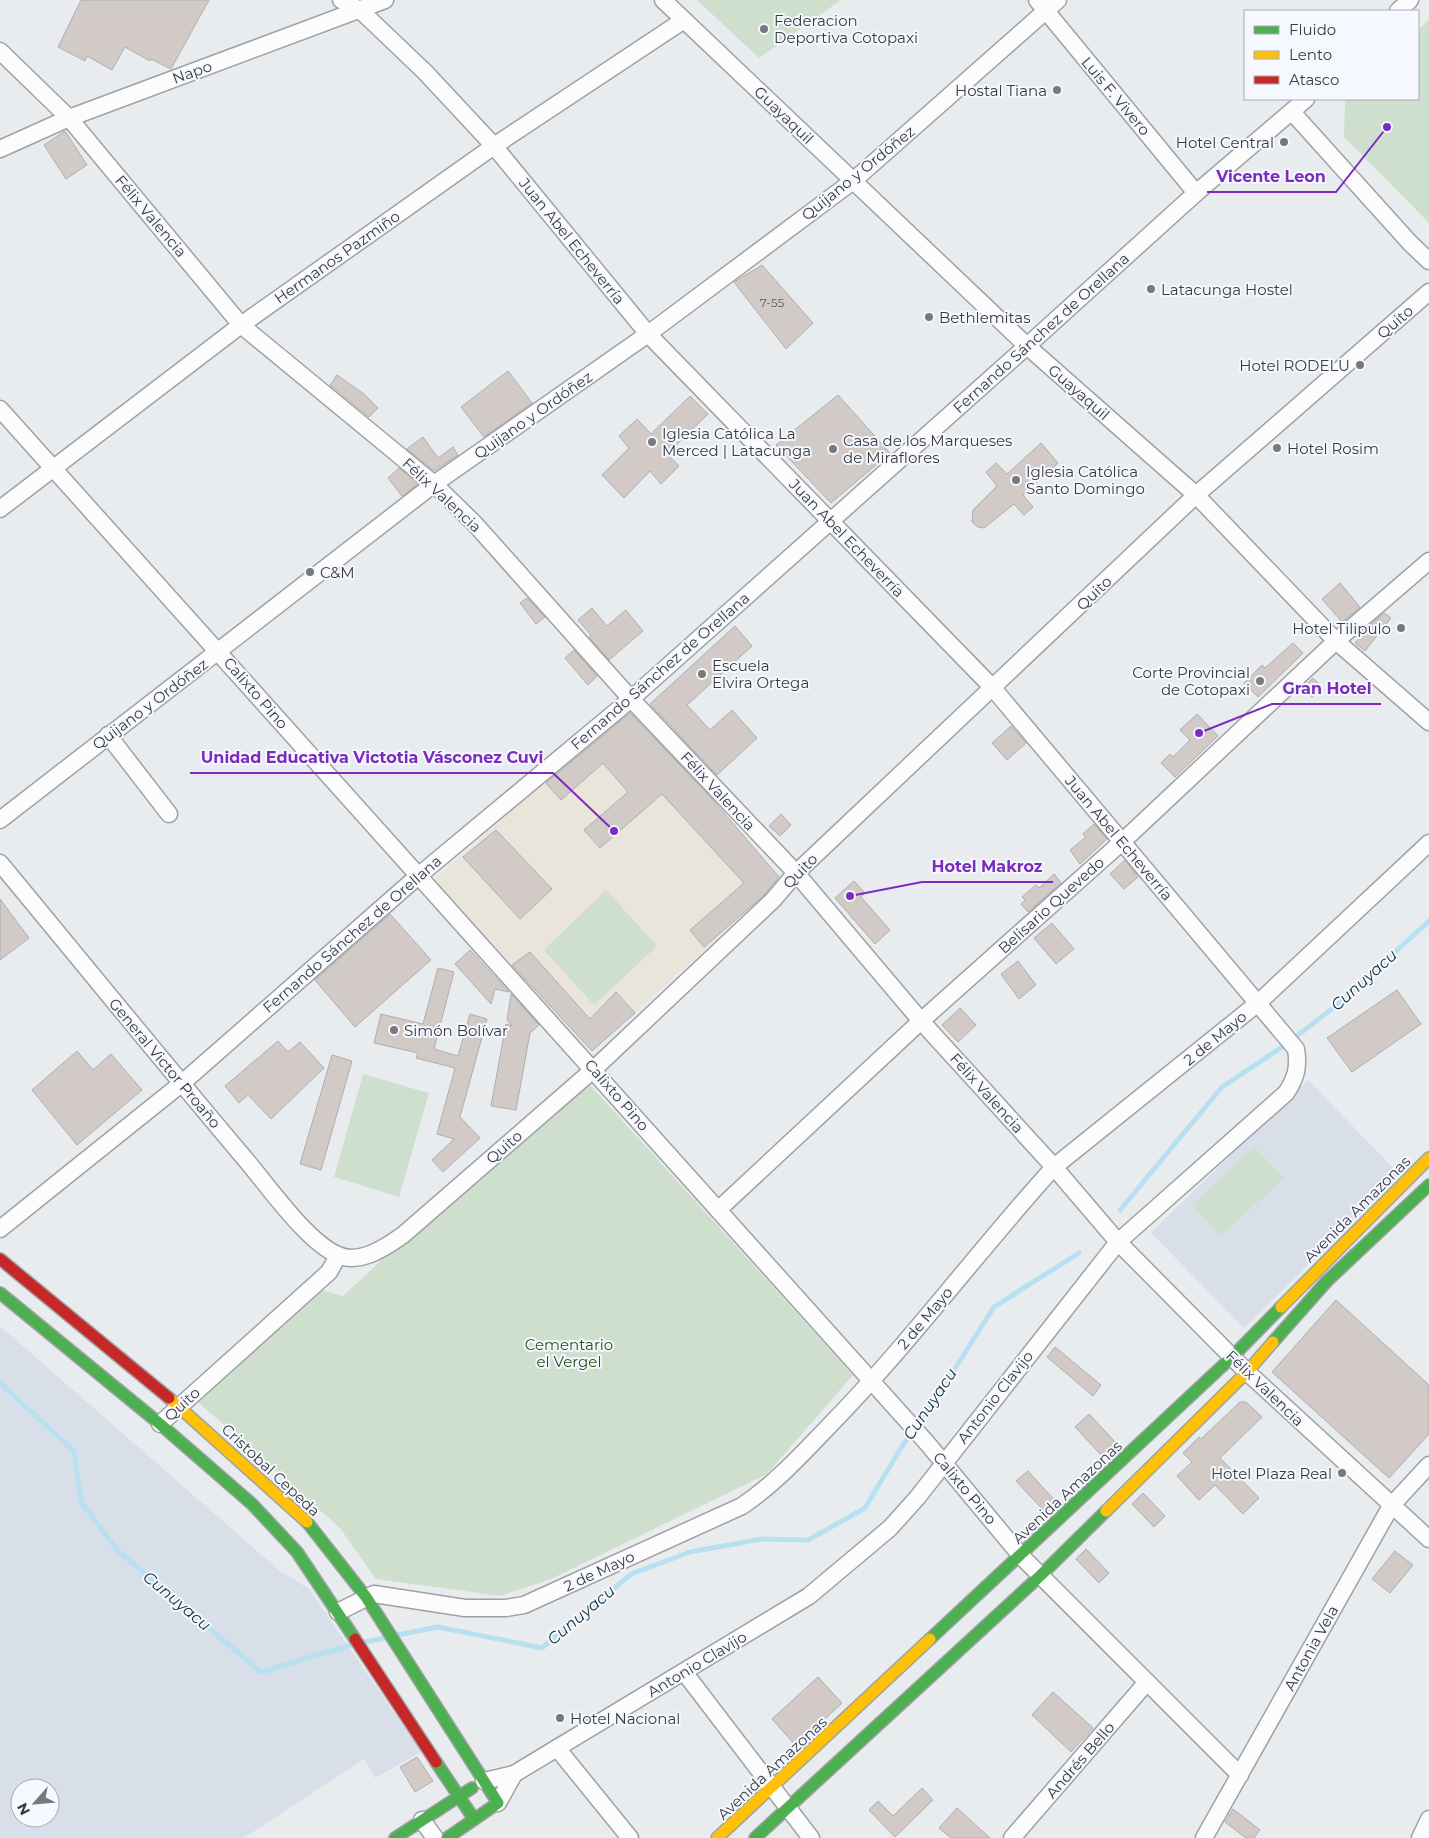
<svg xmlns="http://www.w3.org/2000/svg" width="1429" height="1838" viewBox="0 0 1429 1838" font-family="Montserrat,sans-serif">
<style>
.built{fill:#d9dfe8;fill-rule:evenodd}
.education{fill:#e9e5db}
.green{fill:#cfdfcd}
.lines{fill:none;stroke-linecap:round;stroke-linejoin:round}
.stream{stroke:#b7e0f0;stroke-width:5}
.building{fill:#d2cac7;stroke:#aeaeaf}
.street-casing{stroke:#9fa1a3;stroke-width:19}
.fast-casing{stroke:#9fa1a3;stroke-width:14}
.slow-casing{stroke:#9fa1a3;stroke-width:14}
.jam-casing{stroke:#9fa1a3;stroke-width:14}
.street{stroke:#fcfcfd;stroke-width:16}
.fast{stroke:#4caf50;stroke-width:11}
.slow{stroke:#ffc107;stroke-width:11}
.jam{stroke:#c62828;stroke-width:11}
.poi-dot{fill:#77797c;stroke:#f5f8fe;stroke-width:2}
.labels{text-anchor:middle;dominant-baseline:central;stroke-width:4;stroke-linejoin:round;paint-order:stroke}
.number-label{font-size:12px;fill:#605f60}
.poi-label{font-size:15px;fill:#3a3b3e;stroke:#f5f8fe;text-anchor:start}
.street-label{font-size:15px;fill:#3a3b3e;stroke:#f5f8fe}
.park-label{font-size:15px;fill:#28511a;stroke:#f5f8fe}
.water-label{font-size:16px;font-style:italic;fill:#14313b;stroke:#f5f8fe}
.leader{fill:none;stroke:#7b2cbf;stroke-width:2}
.callout-dot{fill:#7b2cbf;stroke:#f5f8fe;stroke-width:2}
.callout-label{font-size:16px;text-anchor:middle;font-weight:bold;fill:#7b2cbf;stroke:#f5f8fe;stroke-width:4;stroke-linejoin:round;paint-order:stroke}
</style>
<rect width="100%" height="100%" fill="#e9ecef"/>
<g class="built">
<path d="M1308,1080L1400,1175L1244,1328L1151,1233Z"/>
<path d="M0,1326L280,1571L309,1589L421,1752L375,1778L364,1759L244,1838H0ZM20,1788H50V1818H20Z"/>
</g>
<path class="education" d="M630,705L782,880L592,1051L434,880Z"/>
<g class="green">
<path d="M697,0H841L759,58Z"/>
<path d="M1429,20V223L1344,137L1345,99H1418V30Z"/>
<path d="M606,890L657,946L594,1005L544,950Z"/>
<path d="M363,1074L429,1093L399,1197L334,1177Z"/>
<path d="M581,1075L853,1375L767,1474L551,1579L500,1596L376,1579L340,1528L197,1401L321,1290L343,1296Z"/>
<path d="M1254,1146L1284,1178L1221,1236L1192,1205Z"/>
</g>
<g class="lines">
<g class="stream">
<path d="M1297,1036L1338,1004L1429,921"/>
<path d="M1120,1210L1222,1087L1282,1047"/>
<path d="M0,1383L74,1451L81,1502L118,1551L261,1672L351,1645"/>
<path d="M398,1635L438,1627L542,1648L631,1574L690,1552L762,1539L808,1540L865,1508L901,1448L949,1378L994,1307L1079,1253"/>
<path d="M364,1642L385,1638"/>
</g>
</g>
<g class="building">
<path d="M81,0H209L171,69L151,59L150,61L125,47L112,70L87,56L85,61L58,47Z"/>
<path d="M65,131L87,165L66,179L44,145Z"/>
<path d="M762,265L813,323L786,349L734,282Z"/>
<path d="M508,371L532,403L484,437L461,407Z"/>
<path d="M337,375L364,394L378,408L369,417L330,385Z"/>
<path d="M838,395L890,453L831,503L776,445Z"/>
<path d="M690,396L708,414L667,454L679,466L661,484L650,471L624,498L602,475L629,448L619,436L637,419L651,434Z"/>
<path d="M423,437L438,458L453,447L458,455L434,471L407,449Z"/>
<path d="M1041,443L1058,463L1023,495L1033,507L1024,515L1014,504L984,528L978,527L972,522L973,510L997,486L986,472L996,463L1007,474Z"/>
<path d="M399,468L418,484L402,496L388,478Z"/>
<path d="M1340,583L1360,607L1342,622L1322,599Z"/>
<path d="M527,598L545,617L536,624L520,603Z"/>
<path d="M592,608L607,626L626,610L643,631L609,660L589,637L591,635L578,620Z"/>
<path d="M1384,613L1391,618L1365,651L1355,643L1369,626Z"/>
<path d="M735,626L752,646L687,705L710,730L732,710L757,738L717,775L650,704Z"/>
<path d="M1293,643L1303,653L1258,697L1244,683L1262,665L1265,668Z"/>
<path d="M574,650L597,676L588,685L565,658Z"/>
<path d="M1313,678L1322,687L1312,697L1303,688Z"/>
<path d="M630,713L706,792L779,877L763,896L704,947L690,930L744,883L662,794L600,848L584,830L628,792L603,763L561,800L546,783Z"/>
<path d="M1197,714L1218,736L1175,777L1161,763L1170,754L1173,757L1190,740L1180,730Z"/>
<path d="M1011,726L1026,743L1007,760L992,743Z"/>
<path d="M781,814L791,825L780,836L769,826Z"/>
<path d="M1094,824L1107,839L1080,864L1070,850L1086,837L1083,834Z"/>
<path d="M496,830L552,889L520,919L463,857Z"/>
<path d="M1125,860L1138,877L1124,889L1110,874Z"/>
<path d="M1054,874L1061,883L1028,912L1021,904L1025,900L1022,897L1036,885L1039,888Z"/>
<path d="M854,881L865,893L861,897L890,930L875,944L835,898Z"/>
<path d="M0,899L29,938L0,960Z"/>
<path d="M390,914L431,960L355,1027L315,980Z"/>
<path d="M1052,923L1074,949L1056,964L1034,938Z"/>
<path d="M470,950L509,992L495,989L491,1004L455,964Z"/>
<path d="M530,952L590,1019L616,992L635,1013L592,1051L512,965Z"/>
<path d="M1018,961L1036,985L1019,999L1001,974Z"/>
<path d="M438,968L454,972L434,1049L458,1056L470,1014L487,1019L460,1117L480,1138L443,1172L432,1160L454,1139L437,1134L455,1068L416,1058L418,1053L374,1043L381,1014L423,1024Z"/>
<path d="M1397,990L1421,1024L1352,1072L1327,1038Z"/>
<path d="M511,994L539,1025L530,1033L516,1110L491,1106L506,1024L512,1026L507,1020Z"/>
<path d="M960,1008L976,1025L958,1042L942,1025Z"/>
<path d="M278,1041L288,1052L300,1042L324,1068L271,1119L248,1095L239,1103L225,1086Z"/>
<path d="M77,1051L93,1070L111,1054L142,1090L77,1145L32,1090Z"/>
<path d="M332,1055L352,1061L321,1170L300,1164Z"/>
<path d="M1336,1300L1429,1385V1434L1389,1478L1272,1372Z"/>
<path d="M1055,1347L1101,1385L1093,1396L1047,1357Z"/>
<path d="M1240,1402H1246L1262,1417L1220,1458L1259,1498L1243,1514L1215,1485L1199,1500L1177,1476L1192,1462L1183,1453L1199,1437L1201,1439Z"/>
<path d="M1089,1414L1118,1445L1104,1458L1075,1427Z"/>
<path d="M1028,1471L1057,1503L1046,1513L1016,1481Z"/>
<path d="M1143,1493L1165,1516L1154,1527L1132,1504Z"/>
<path d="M1086,1549L1109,1573L1099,1583L1076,1559Z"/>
<path d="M1395,1551L1413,1565L1390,1593L1372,1579Z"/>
<path d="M818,1677L842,1703L796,1746L772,1719Z"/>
<path d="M1053,1692L1093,1728L1071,1752L1032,1715Z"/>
<path d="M417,1757L433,1781L415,1792L400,1767Z"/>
<path d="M922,1788L933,1800L895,1837L869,1810L878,1801L893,1816Z"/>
<path d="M957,1808L990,1838H951L939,1828Z"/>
<path d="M1233,1809L1260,1830L1254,1838H1246L1225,1822Z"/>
</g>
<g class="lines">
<g class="street-casing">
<g id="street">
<path d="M341,0L360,10L425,72L494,146L648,334L992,687L1296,1049C1299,1067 1296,1078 1286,1093L1118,1242L917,1498L890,1528L809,1596L514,1774L484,1781"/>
<path d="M663,0L1027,346L1196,495L1336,641L1429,722"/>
<path d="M1037,0L1196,193"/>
<path d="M1398,11L1410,0"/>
<path d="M0,51L69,118L241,325L434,484L474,523L631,699L796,873L921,1021L1054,1167L1118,1242L1247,1372L1429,1539"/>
<path d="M1292,112L1410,243L1429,261"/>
<path d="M0,149L69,118L385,0"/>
<path d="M0,409L927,1443L1021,1556L1240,1775"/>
<path d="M0,509L241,325L494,146L684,20"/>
<path d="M108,735L169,814"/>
<path d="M0,820L434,484L648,334L853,181L1058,0"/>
<path d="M0,863C82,962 163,1062 246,1160C268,1186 308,1243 338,1255C360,1265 386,1247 403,1235L594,1069L773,900L796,873L1196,495L1429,292"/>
<path d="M718,1210L921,1021L1123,841L1336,641L1429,561"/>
<path d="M0,1229L181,1084L417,877L631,699L1027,346L1196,193L1306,99"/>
<path d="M160,1424L329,1272L338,1256"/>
<path d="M338,1612L374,1594L465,1608H506L524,1605L742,1506C776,1483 802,1454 831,1424C910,1343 978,1251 1054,1167L1258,1003L1429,843"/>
<path d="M684,1672L811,1838"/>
<path d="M557,1748L630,1838"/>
<path d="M498,1803L514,1774"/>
<path d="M422,1820L435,1838"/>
<path d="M1012,1838L1147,1682"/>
<path d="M1204,1838L1391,1506L1429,1465"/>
<path d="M1420,1838L1429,1819"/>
</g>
</g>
<g class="fast-casing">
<g id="fast">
<path d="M0,1293L160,1424L252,1504L297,1552L355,1639"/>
<path d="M1273,1342L1327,1281L1429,1185"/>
<path d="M307,1522L366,1597L498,1803L447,1838"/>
<path d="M930,1639L1232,1357L1281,1307"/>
<path d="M436,1762L474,1819"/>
<path d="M395,1838L472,1788"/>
<path d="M755,1838L1041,1575L1106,1511"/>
</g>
</g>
<g class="slow-casing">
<g id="slow">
<path d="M1281,1307L1429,1158"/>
<path d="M169,1398L307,1522"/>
<path d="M1106,1511L1247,1372L1273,1342"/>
<path d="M717,1838L930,1639"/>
</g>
</g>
<g class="jam-casing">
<g id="jam">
<path d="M0,1259L169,1398"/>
<path d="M355,1639L436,1762"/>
</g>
</g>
<use href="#street" class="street"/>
<use href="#fast" class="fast"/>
<use href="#slow" class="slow"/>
<use href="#jam" class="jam"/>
</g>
<g class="poi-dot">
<circle cx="764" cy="29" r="5"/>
<circle cx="1057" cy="90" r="5"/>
<circle cx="1284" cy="142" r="5"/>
<circle cx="1151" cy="289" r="5"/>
<circle cx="929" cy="317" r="5"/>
<circle cx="1360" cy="365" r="5"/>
<circle cx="652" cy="442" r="5"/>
<circle cx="1277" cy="448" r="5"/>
<circle cx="833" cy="449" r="5"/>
<circle cx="1016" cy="480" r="5"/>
<circle cx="310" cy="572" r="5"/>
<circle cx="1401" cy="628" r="5"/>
<circle cx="702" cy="674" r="5"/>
<circle cx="1260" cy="681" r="5"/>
<circle cx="394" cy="1030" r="5"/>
<circle cx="1342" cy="1473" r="5"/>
<circle cx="560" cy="1718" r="5"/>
</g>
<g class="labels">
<g class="number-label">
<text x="772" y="302">7-55</text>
</g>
<g class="poi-label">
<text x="774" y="20">Federacion<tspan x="774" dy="17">Deportiva Cotopaxi</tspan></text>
<text x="1047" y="90" text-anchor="end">Hostal Tiana</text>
<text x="1274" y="142" text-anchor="end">Hotel Central</text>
<text x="1161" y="289">Latacunga Hostel</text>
<text x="939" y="317">Bethlemitas</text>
<text x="1350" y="365" text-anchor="end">Hotel RODELU</text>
<text x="662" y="433">Iglesia Católica La<tspan x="662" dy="17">Merced | Latacunga</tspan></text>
<text x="843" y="440">Casa de los Marqueses<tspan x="843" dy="17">de Miraflores</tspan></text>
<text x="1287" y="448">Hotel Rosim</text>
<text x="1026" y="471">Iglesia Católica<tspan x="1026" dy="17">Santo Domingo</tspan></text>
<text x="320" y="572">C&amp;M</text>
<text x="1391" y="628" text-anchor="end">Hotel Tilipulo</text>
<text x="712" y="665">Escuela<tspan x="712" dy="17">Elvira Ortega</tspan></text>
<text x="1250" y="672" text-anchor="end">Corte Provincial<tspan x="1250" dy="17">de Cotopaxi</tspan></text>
<text x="404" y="1030">Simón Bolívar</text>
<text x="1332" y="1473" text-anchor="end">Hotel Plaza Real</text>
<text x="570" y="1718">Hotel Nacional</text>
</g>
<g class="street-label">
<text transform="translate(192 72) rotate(-20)">Napo</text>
<text transform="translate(1116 96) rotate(50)">Luis F. Vivero</text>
<text transform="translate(784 115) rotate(44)">Guayaquil</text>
<text transform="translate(858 173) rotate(-39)">Quijano y Ordóñez</text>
<text transform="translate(151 216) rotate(50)">Félix Valencia</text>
<text transform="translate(572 241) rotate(51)">Juan Abel Echeverría</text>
<text transform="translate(337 257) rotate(-35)">Hermanos Pazmiño</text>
<text transform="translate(1395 322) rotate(-41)">Quito</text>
<text transform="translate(1041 333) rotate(-42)">Fernando Sánchez de Orellana</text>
<text transform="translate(1079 392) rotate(41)">Guayaquil</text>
<text transform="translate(533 415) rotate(-35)">Quijano y Ordóñez</text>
<text transform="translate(442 495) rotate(43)">Félix Valencia</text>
<text transform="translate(847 538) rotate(46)">Juan Abel Echeverría</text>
<text transform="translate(1094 593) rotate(-44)">Quito</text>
<text transform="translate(660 671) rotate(-41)">Fernando Sánchez de Orellana</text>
<text transform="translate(256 693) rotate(49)">Calixto Pino</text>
<text transform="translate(150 704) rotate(-37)">Quijano y Ordóñez</text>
<text transform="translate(718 791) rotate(47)">Félix Valencia</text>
<text transform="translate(1119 838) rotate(50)">Juan Abel Echeverría</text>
<text transform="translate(800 871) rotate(-46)">Quito</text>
<text transform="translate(1051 905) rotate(-42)">Belisario Quevedo</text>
<text transform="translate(352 934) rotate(-41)">Fernando Sánchez de Orellana</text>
<text transform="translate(1215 1038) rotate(-39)">2 de Mayo</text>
<text transform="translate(165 1063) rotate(50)">General Victor Proaño</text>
<text transform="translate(987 1093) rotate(48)">Félix Valencia</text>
<text transform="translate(617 1095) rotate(49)">Calixto Pino</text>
<text transform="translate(504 1147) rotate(-41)">Quito</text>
<text transform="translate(1357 1209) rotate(-45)">Avenida Amazonas</text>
<text transform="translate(925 1318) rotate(-50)">2 de Mayo</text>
<text transform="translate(1265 1388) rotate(44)">Félix Valencia</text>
<text transform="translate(995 1397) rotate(-52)">Antonio Clavijo</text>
<text transform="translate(182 1404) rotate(-43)">Quito</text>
<text transform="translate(271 1470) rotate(43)">Cristobal Cepeda</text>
<text transform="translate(965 1488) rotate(50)">Calixto Pino</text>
<text transform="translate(1067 1492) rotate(-43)">Avenida Amazonas</text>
<text transform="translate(599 1571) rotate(-25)">2 de Mayo</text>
<text transform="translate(1311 1648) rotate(-61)">Antonia Vela</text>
<text transform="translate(697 1664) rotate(-31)">Antonio Clavijo</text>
<text transform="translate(1080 1760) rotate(-49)">Andrés Bello</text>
<text transform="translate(772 1768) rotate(-43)">Avenida Amazonas</text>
</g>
<g class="park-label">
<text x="569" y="1344">Cementario<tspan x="569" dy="17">el Vergel</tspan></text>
</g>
<g class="water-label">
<text transform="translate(1364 980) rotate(-42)">Cunuyacu</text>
<text transform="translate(930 1404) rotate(-56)">Cunuyacu</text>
<text transform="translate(177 1601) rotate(40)">Cunuyacu</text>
<text transform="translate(581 1615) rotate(-40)">Cunuyacu</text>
</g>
</g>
<path class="leader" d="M1387 127L1336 192H1207M1199 733L1272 704H1381M614 831L553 773H190M850 896L922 882H1053"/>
<g class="callout-dot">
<circle cx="1387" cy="127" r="5"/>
<circle cx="1199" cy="733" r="5"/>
<circle cx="614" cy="831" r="5"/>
<circle cx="850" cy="896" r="5"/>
</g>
<g class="callout-label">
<text x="1271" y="182">Vicente Leon</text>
<text x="1327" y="694">Gran Hotel</text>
<text x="372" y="763">Unidad Educativa Victotia Vásconez Cuvi</text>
<text x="987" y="872">Hotel Makroz</text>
</g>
<rect x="1244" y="10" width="175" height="90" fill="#f5f8fe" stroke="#aaacb1"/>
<rect x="1254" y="26" width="25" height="8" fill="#4caf50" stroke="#aaacb1"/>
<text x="1289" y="35" font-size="15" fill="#3a3b3e">Fluido</text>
<rect x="1254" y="51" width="25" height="8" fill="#ffc107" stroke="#aaacb1"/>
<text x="1289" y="60" font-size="15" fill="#3a3b3e">Lento</text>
<rect x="1254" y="76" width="25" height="8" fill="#c62828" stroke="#aaacb1"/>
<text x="1289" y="85" font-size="15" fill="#3a3b3e">Atasco</text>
<g transform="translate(35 1803) rotate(243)"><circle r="24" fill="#f5f8fe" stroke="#aaacb1"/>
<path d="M0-4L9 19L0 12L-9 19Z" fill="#77797c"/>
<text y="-8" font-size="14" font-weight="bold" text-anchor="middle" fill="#3a3b3e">N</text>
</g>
</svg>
